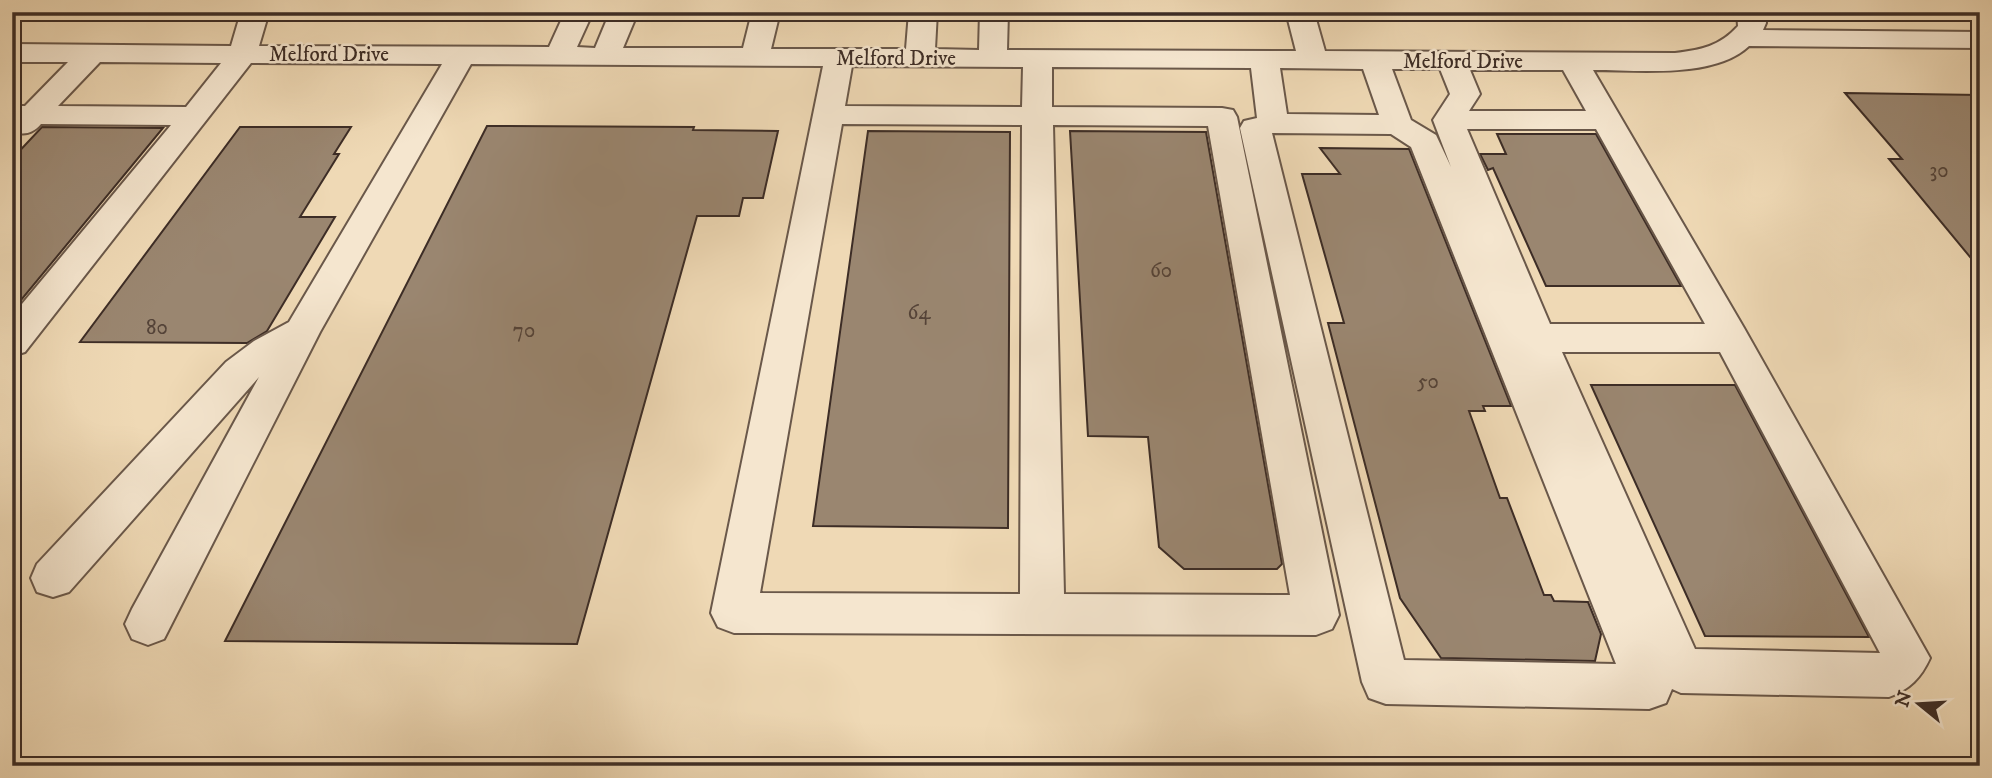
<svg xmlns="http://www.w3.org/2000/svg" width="1992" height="778" viewBox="0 0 1992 778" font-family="'IM FELL DW Pica',serif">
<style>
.building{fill:#9a8670;stroke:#3d2d26;stroke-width:2}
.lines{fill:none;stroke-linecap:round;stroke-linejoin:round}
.minor-casing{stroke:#6a584a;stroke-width:4}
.minor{fill:#f5e6cf;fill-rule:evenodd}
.labels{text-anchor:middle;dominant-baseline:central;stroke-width:5;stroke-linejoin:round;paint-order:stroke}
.far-street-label{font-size:21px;fill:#3d2d26;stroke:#f5e6cf}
.number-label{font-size:21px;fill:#544338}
</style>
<rect width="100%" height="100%" fill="#efd9b5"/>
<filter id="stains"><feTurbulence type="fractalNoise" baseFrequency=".00286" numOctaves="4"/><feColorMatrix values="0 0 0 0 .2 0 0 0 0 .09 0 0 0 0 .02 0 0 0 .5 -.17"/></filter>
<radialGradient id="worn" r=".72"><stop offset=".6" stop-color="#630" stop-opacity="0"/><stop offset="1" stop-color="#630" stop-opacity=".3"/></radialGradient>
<g class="building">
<path d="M1845,93L1980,95V269L1889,159H1902Z"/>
<path d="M487,126L694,127L693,130L778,131L763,198H743L739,216H697L577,644L225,641Z"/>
<path d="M42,127L163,128L12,311V159Z"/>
<path d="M240,127H351L334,154H339L300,217H335L267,331L247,343L80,342Z"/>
<path d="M868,131L1010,132L1008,528L813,526Z"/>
<path d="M1070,131L1206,132L1282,564L1277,569H1184L1159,547L1148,437L1088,436Z"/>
<path d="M1497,134H1596L1681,286H1546L1493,168L1488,170L1480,154H1506Z"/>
<path d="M1320,148L1409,149L1511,406H1483L1485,411H1469L1500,498H1507L1544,595H1551L1554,601L1588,602L1601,634L1595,661L1441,658L1400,598L1328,323H1344L1302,174H1340Z"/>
<path d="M1591,385H1735L1869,637L1705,636Z"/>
</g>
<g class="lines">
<g class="minor-casing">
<path id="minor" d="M241,12H269L259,46L549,47L565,12H593L577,47L595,48L610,12H638L623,48H743L752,12H780L771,49H906L909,12H937L935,49L979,50L980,12H1008L1007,50L1296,51L1286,12H1314L1325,51L1675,53C1701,50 1720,46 1738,26L1737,12H1765L1766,23L1763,30L1980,32V48L1749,46C1714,79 1638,70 1593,70L1744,328L1930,658C1921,678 1910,689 1889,697L1681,693L1672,689L1666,703L1649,709L1386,704L1369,698L1362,682L1240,128L1244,121L1257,118L1251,68L1052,67V107L1222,108L1233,110L1237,117L1339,615L1332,629L1316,635L734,633L718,627L711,613L823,66L471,64L320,332L164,639L148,645L132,639L125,624L132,609L259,377L69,592L53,597L37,592L31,578L37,564L226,362L254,341L289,322L442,64L251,63L25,352L12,356V316L171,125L41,124C32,134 25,135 12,132V106H25L68,62H12V44L231,46ZM100,62L221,63L186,107L58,106ZM852,66L1023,67L1022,107L845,106ZM1280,68L1363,69L1379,115L1287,114ZM1392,69H1440L1450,94L1433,120L1451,167L1436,135L1411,120ZM1470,70H1563L1586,111H1469L1480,94ZM842,124L1022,125L1020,594L760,593ZM1053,125L1208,126L1290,595L1064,594ZM1467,129H1596L1705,324H1550ZM1272,133L1391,134L1411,147L1616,664L1404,660ZM1562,352H1720L1880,653L1695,649Z"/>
</g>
<use href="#minor" class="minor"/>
</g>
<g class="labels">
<g class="far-street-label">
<text x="329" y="55">Melford Drive</text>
<text x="896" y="59">Melford Drive</text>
<text x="1463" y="62">Melford Drive</text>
</g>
<g class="number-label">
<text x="1939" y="171">30</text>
<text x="1161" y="271">60</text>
<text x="919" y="313">64</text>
<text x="157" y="328">80</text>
<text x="524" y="331">70</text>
<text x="1428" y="382">50</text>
</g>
</g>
<rect width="1992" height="778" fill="none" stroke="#efd9b5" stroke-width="42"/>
<rect x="14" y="14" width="1964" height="750" fill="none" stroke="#3d2d26" stroke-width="3.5"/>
<rect x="21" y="21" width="1950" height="736" fill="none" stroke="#3d2d26" stroke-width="2"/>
<g transform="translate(1919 704) rotate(288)" stroke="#f5e6cf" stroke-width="5" paint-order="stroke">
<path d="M0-5L12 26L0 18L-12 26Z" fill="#3d2d26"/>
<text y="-10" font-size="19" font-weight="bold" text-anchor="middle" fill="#3d2d26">N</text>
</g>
<rect width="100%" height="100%" filter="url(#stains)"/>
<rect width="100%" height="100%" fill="url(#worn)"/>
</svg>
